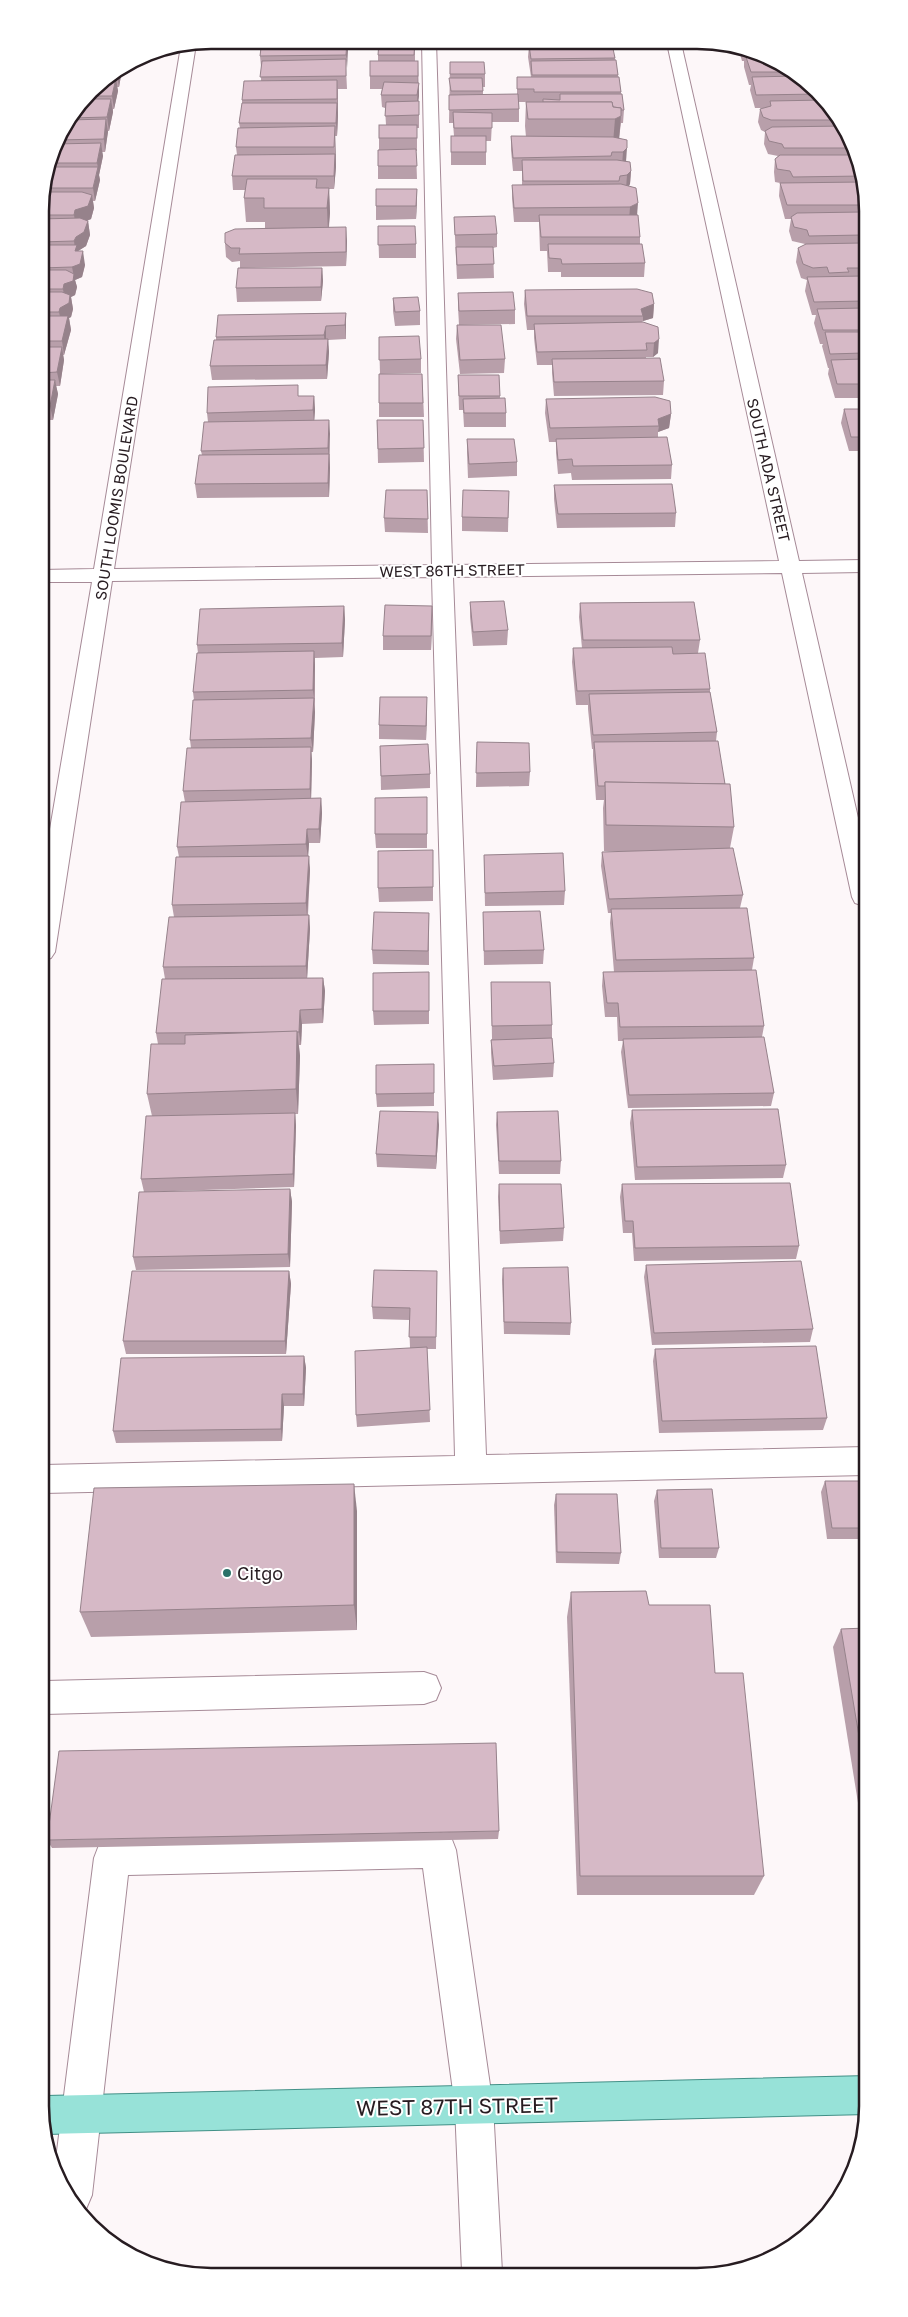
<svg xmlns="http://www.w3.org/2000/svg" width="908" height="2317" viewBox="0 0 908 2317" font-family="'Golos Text',sans-serif">
<style>
.lines{fill:none;stroke-linecap:round;stroke-linejoin:round}
.minor-casing{stroke:#a68a97;stroke-width:2}
.major-casing{stroke:#429087;stroke-width:2}
.minor{fill:#fff;fill-rule:evenodd}
.major{fill:#97e2d8;fill-rule:evenodd}
.wall{fill:#b89faa}
.shaded-wall{fill:#96828b}
.building{fill:#d6b9c6;stroke:#96828b}
.poi-dot{fill:#2a7168;stroke:#fff;stroke-width:2}
.labels{text-anchor:middle;dominant-baseline:central;stroke-width:4;stroke-linejoin:round;paint-order:stroke}
.far-street-label{font-size:15px;fill:#271c21;stroke:#fff}
.poi-label{font-size:18px;fill:#271c21;stroke:#fff;text-anchor:start}
.near-street-label{font-size:21px;fill:#271c21;stroke:#fff}
.rim{fill:none;stroke:#271c21;stroke-width:2.5}
</style>
<rect width="100%" height="100%" fill="#fdf7f9"/>
<g class="lines">
<g class="minor-casing">
<g id="minor">
<path d="M422,41H436L452,565L779,561L667,43H681L799,561L863,560V572L802,573L864,844V906L855,903L852,897L782,573L453,577L486,1455L866,1447V1475L44,1493V1465L455,1456L432,577L112,581L55,952L51,958L42,961V876L92,582H41V570L94,569L181,46L196,44L114,569L432,565Z"/>
<path d="M424,1672L436,1676L441,1688L436,1700L424,1704L45,1714V1681Z"/>
<path d="M438,1832L451,1837L456,1850L493,2106L502,2272H462L455,2106L423,1868L128,1875L92,2195L86,2209L81,2211L55,2167L94,1858L99,1845L112,1840Z"/>
</g>
</g>
<g class="major-casing">
<path id="major" d="M868,2076V2114L46,2134V2096Z"/>
</g>
<use href="#minor" class="minor"/>
<use href="#major" class="major"/>
</g>
<g class="wall">
<path d="M262,40L352,41V46H347L346,68L347,89H338V116L337,136H335L336,167L334,189H329L330,213L329,227L347,241L346,266L240,268V261L232,262L226,257L225,243L265,228V222H246L244,198L245,190H233L232,176L237,155L236,147L240,128L239,123L242,104V100L261,81V66L260,56Z"/>
<path d="M415,41V61H418L419,96L418,102L419,101V128H417V151H416L417,179H378V166L379,150V138L386,125L385,108L382,107L381,95L382,89H370V76L378,61V55Z"/>
<path d="M454,42H609L615,58L618,75L624,110L623,123H621L619,138L626,161L631,171L630,184L629,186L637,215L640,237V244L645,263L644,277H561V272H548L547,251H540L539,222H514L512,198V185H522V171H513L511,150V136L526,137L525,126L526,102H533H519V122H492L491,141H486V165H451V136H454L453,123H449L450,62L485,74V87H483V95L517,94V77H531L528,57L529,45L588,44L491,43V45L454,46Z"/>
<path d="M738,47L810,83L845,125L862,167L863,398H835L828,374L829,368H828L822,346L823,344H820L814,323L816,315H812L805,291L807,280L801,278L796,262L798,248L805,245V244L792,241L789,231L791,219H785L779,196L780,183L775,182L774,172L775,159L778,156L768,154L764,144L765,132L761,130L758,122L760,109L766,108H755L750,90L751,85H749L744,67V61H742Z"/>
<path d="M121,68L122,70L119,87H117L118,91L114,109H113V112L109,131H108L105,152H102L103,156L99,175L100,180L95,201H93L94,208L91,219L87,221H88L90,235L86,246L78,251L85,265L82,277L75,280L77,287L75,295L71,297L73,309L71,317L69,318L71,330L64,355H63L64,360L60,386H56L58,394L53,420H48L50,428L43,457H41L40,199L58,136L98,83Z"/>
<path d="M417,189L416,219L376,220V206Z"/>
<path d="M454,217L497,234V247L493,248L494,278L457,279Z"/>
<path d="M378,226L416,244V258H379Z"/>
<path d="M322,268L323,281L321,301L237,302L236,288Z"/>
<path d="M525,290L654,304L653,318L643,321L642,322L658,327V353L653,357H646V358L664,381L663,395L554,396L552,373V365H537L534,338V330H527L524,304Z"/>
<path d="M458,293L515,310V324L459,325L458,307Z"/>
<path d="M393,298L420,311V325L395,326L393,311Z"/>
<path d="M346,313V339L328,340L329,352L327,379L212,380L210,366L216,340V337Z"/>
<path d="M457,325L505,359L504,373L460,374L456,339Z"/>
<path d="M379,337L421,359V373L380,374Z"/>
<path d="M422,374L424,417H379V403Z"/>
<path d="M458,375H499L500,398L506,413V427H464L463,410H459Z"/>
<path d="M299,396H314L315,410L314,421L329,420L330,468L329,497L197,498L195,484L202,455L201,451L208,422L207,413Z"/>
<path d="M546,399L671,414L669,428L658,432V437L672,465L671,479L572,480L571,473L558,474L556,453V442H549L545,413Z"/>
<path d="M844,409H863V451H849L841,423Z"/>
<path d="M377,420H423L424,462L378,463Z"/>
<path d="M467,439L517,462V476L468,478L467,453Z"/>
<path d="M554,485L676,513L675,527L557,528L554,499Z"/>
<path d="M427,490L428,533L385,532L384,518Z"/>
<path d="M509,491L508,532L462,531V517Z"/>
<path d="M470,602L508,630L507,645L473,646L470,617Z"/>
<path d="M580,603L700,640L698,653L710,689V693L717,732L716,741L734,827L730,848L743,895L740,908L754,958L752,970L764,1026L762,1037L774,1093L771,1106L628,1108L621,1052L623,1041H618L617,1017H605L602,986L603,972H614L610,923L611,913H608L601,866L602,852L642,851H604L603,808L604,800H596L593,756V749H592L588,709V705H576L572,662L573,648H582L579,617Z"/>
<path d="M344,606L345,620L343,657L315,658V712L313,752H311L312,761L311,799L321,798L322,813L320,843H309L308,856L310,870L308,915H309L310,929L307,978H323L325,991L323,1023L302,1024L301,1045H299L300,1056L298,1114H295L296,1126L294,1187L144,1192L141,1179L152,1116L147,1094L158,1044L156,1033L165,979L163,967L174,917L172,905L179,857L177,847L185,802L183,791L191,748L190,740L194,700L193,692L198,653L197,645Z"/>
<path d="M432,620L431,650H383V636Z"/>
<path d="M427,711L426,740L379,739V725Z"/>
<path d="M477,742L530,772L529,786L476,787Z"/>
<path d="M380,746L430,774V788L381,790Z"/>
<path d="M427,797V848H376L375,834Z"/>
<path d="M433,850V901L379,902L378,888Z"/>
<path d="M484,855L565,891L564,905L485,906Z"/>
<path d="M483,912L544,950L543,964L484,965Z"/>
<path d="M429,913V965L373,964L372,950Z"/>
<path d="M429,972V1024L374,1025L373,1011Z"/>
<path d="M491,982L552,1025V1038L554,1063L553,1077L493,1080L491,1053V1040L492,1039Z"/>
<path d="M434,1064V1106L377,1107L376,1094Z"/>
<path d="M632,1110L786,1165L783,1178L635,1180L630,1123Z"/>
<path d="M497,1112L561,1161L560,1174H499L496,1125Z"/>
<path d="M439,1125L436,1169L377,1167L376,1154Z"/>
<path d="M499,1184L564,1228L563,1241L500,1244L498,1197Z"/>
<path d="M622,1184L799,1246L796,1259L634,1261L632,1233H623L620,1197Z"/>
<path d="M290,1189L292,1202L290,1267L136,1270L133,1257Z"/>
<path d="M646,1265L813,1329L810,1342L652,1345L644,1277Z"/>
<path d="M503,1268L571,1323L570,1335L504,1334L502,1280Z"/>
<path d="M289,1271L291,1284L286,1354H126L123,1341Z"/>
<path d="M437,1271L436,1349H427L430,1422L357,1427L356,1415L410,1348L409,1320L373,1319L372,1307Z"/>
<path d="M655,1349L827,1418L823,1430L659,1433L653,1361Z"/>
<path d="M304,1356L306,1368L304,1406H284L282,1441L116,1443L113,1431Z"/>
<path d="M825,1481H866V1539H827L821,1492Z"/>
<path d="M657,1490L719,1548L716,1558H659L654,1501Z"/>
<path d="M556,1494L621,1553L619,1564L556,1563L554,1505Z"/>
<path d="M357,1511V1630L91,1637L80,1612Z"/>
<path d="M571,1592L649,1605L715,1673L764,1876L754,1895H577L567,1617Z"/>
<path d="M866,1628L867,1859L833,1647L841,1629Z"/>
<path d="M499,1831L498,1839L52,1848L47,1840Z"/>
</g>
<g class="shaded-wall">
<path d="M347,41L348,51L347,68L346,55Z"/>
<path d="M418,61V88L419,83V96L417,108Z"/>
<path d="M121,68L122,70L119,87L117,75V70Z"/>
<path d="M116,78L118,91L114,109L112,96Z"/>
<path d="M337,80L338,116L337,136L336,123L337,106Z"/>
<path d="M111,99L113,112L109,131L107,117Z"/>
<path d="M621,116L619,140L613,143L615,119Z"/>
<path d="M106,119L108,132L105,152L104,139Z"/>
<path d="M335,126L336,167L334,189V176L335,157Z"/>
<path d="M101,143L103,156L99,175L100,180L95,201L93,188L98,168L97,163Z"/>
<path d="M627,148L626,162L622,166L623,152Z"/>
<path d="M631,171L630,184L626,189L627,175Z"/>
<path d="M329,188L330,213L328,233L327,208Z"/>
<path d="M417,189V202L416,219V206Z"/>
<path d="M92,195L94,208L91,219L78,224L76,228L74,215L75,210Z"/>
<path d="M638,203L637,216L629,220L630,207Z"/>
<path d="M88,221L90,235L86,246L78,251H75V249L74,241L76,237Z"/>
<path d="M346,227L347,241L346,266Z"/>
<path d="M83,251L85,265L82,277L75,280L77,287L75,295L71,297L73,309L71,317L69,318L71,330L64,355L62,341V326L59,312L60,308L65,303L63,289L64,284L74,277L72,267Z"/>
<path d="M322,268L323,281L321,301V287Z"/>
<path d="M654,304L653,318L643,321V316L641,309Z"/>
<path d="M346,313V339L345,325Z"/>
<path d="M326,326V340L325,349L324,335Z"/>
<path d="M328,339L329,352L327,379L326,365Z"/>
<path d="M659,339L658,353L653,357L654,343Z"/>
<path d="M62,347L64,360L60,386L57,372Z"/>
<path d="M55,380L58,394L53,420L50,406Z"/>
<path d="M314,396L315,410L314,424L313,410Z"/>
<path d="M47,414L50,428L43,457L41,446V441Z"/>
<path d="M671,414L669,428L658,432L659,426L658,419Z"/>
<path d="M329,420L330,434L329,459V454L330,468L329,497L328,483L329,461L328,448Z"/>
<path d="M344,606L345,620L343,657L342,643Z"/>
<path d="M432,606V620L431,650V636Z"/>
<path d="M314,651L315,665L314,704L315,712L313,752L311,738L314,698L313,690Z"/>
<path d="M427,697V711L426,740V726Z"/>
<path d="M311,747L312,761L311,803L310,789Z"/>
<path d="M321,798L322,813L320,843L319,829Z"/>
<path d="M307,829L309,843L308,858L306,844Z"/>
<path d="M309,856L310,870L307,917L306,903Z"/>
<path d="M309,915L310,929L307,980L306,966Z"/>
<path d="M323,978L325,991L323,1023L322,1009Z"/>
<path d="M300,1010L302,1024L301,1045L299,1032Z"/>
<path d="M297,1031L300,1056L298,1114L296,1089Z"/>
<path d="M438,1112L439,1125L436,1169V1156Z"/>
<path d="M295,1113L296,1126L294,1187L293,1174Z"/>
<path d="M290,1189L292,1202L290,1267L288,1254Z"/>
<path d="M289,1271L291,1284L286,1354L285,1341Z"/>
<path d="M304,1356L306,1368L304,1406L303,1394Z"/>
<path d="M282,1394L284,1406L282,1441L281,1429Z"/>
<path d="M354,1484L357,1511V1630L354,1605Z"/>
</g>
<g class="building">
<path d="M262,40L347,41L346,55L260,56Z"/>
<path d="M415,41L414,55H378L379,42Z"/>
<path d="M612,44L615,58L531,59L529,45Z"/>
<path d="M745,54H752L788,72H751Z"/>
<path d="M346,59V76L260,77L262,61Z"/>
<path d="M616,60L618,75H532L531,61Z"/>
<rect x="370" y="61" width="48" height="15"/>
<path d="M450,62H484L485,74H450Z"/>
<path d="M117,70V75H111Z"/>
<path d="M797,76L810,83L819,94L756,95L752,77Z"/>
<path d="M517,77H619L621,92H534V89H517Z"/>
<path d="M105,78H116L112,96H88L98,83Z"/>
<path d="M449,78H482L483,91H451Z"/>
<path d="M337,80V99L242,100L244,81Z"/>
<path d="M384,82L419,83L417,95H381Z"/>
<path d="M518,94L519,109L449,110V95Z"/>
<path d="M560,94H622L624,110H621V108L613,107L612,102H543V99L560,100Z"/>
<path d="M85,99H111L107,117L71,118Z"/>
<path d="M825,100L841,120H771L763,117L760,109L771,106L770,101Z"/>
<path d="M419,101V115L385,116L386,102Z"/>
<path d="M526,102H612L613,107L621,108V116L615,119H528Z"/>
<path d="M242,103H337L336,123H239Z"/>
<path d="M453,112L492,113V128H454Z"/>
<path d="M106,119L104,139L56,140L58,136L69,120Z"/>
<rect x="379" y="125" width="38" height="13"/>
<path d="M335,126L334,147H236L238,128Z"/>
<path d="M845,126L854,148H784L782,144L769,141L765,131L772,127Z"/>
<rect x="451" y="136" width="35" height="16"/>
<path d="M511,136L613,137L627,140V148L623,152H612L611,156L513,158Z"/>
<path d="M101,143L97,163H50L55,144Z"/>
<path d="M416,149L417,166H378V150Z"/>
<path d="M335,154L334,176H232L235,155Z"/>
<path d="M780,155H857L862,167V176L793,177L790,171L777,169L775,159Z"/>
<path d="M522,160H617L630,162L631,171L627,175L620,176L619,181H523Z"/>
<path d="M49,167H98L93,188H44Z"/>
<path d="M247,179H317L316,188H329L327,208H264V198H244Z"/>
<path d="M862,182V205H787L780,183Z"/>
<path d="M621,184L636,188L638,203L630,207L514,208L512,185Z"/>
<path d="M376,189H417L416,206H376Z"/>
<path d="M42,192H82L92,195L88,206L75,210L74,215H40V199Z"/>
<path d="M862,212V235L809,236L807,230L794,227L791,217L797,213Z"/>
<path d="M539,215H638L640,237H541Z"/>
<path d="M495,216L497,234L455,235L454,217Z"/>
<path d="M80,218L88,221L84,232L76,237L74,241L40,242V219Z"/>
<path d="M378,226H415L416,244L378,245Z"/>
<path d="M346,227V252L239,254L240,248H231L225,243V233L235,229Z"/>
<path d="M862,243L863,268H847L849,272L829,273L827,267L813,268L803,264L798,248L806,244Z"/>
<path d="M548,244H642L645,263L562,264L561,259L549,258Z"/>
<path d="M41,245H77L75,251H83L80,264L72,267L41,268Z"/>
<path d="M456,247H493L494,264L457,265Z"/>
<path d="M238,268H322L321,287L236,288Z"/>
<path d="M41,270H66L74,274L73,281L64,284L63,289H41Z"/>
<path d="M863,276V301L814,302L807,277Z"/>
<path d="M637,289L652,293L654,304L641,309L643,316H527L525,290Z"/>
<path d="M41,292H62L70,295L69,303L60,308L59,312H41Z"/>
<path d="M513,292L515,310L459,311L458,293Z"/>
<path d="M418,297L420,311L395,312L393,298Z"/>
<path d="M863,308V330H823L817,309Z"/>
<path d="M346,313L345,325L326,326L324,335L216,337L218,315Z"/>
<path d="M41,316H68L62,341H41Z"/>
<path d="M643,322L658,327L659,339L654,343H646L647,350L537,352L534,324Z"/>
<path d="M457,325H501L505,359L460,360Z"/>
<path d="M825,332H863V353L830,354Z"/>
<path d="M419,336L421,359L379,360V337Z"/>
<path d="M328,339L326,365L210,366L214,340Z"/>
<path d="M41,347H62L57,372L41,373Z"/>
<path d="M660,358L664,381L554,382L552,359Z"/>
<path d="M863,359V384H837L831,360Z"/>
<path d="M379,374H422L423,403H379Z"/>
<path d="M458,375H499L500,396H459Z"/>
<path d="M41,380H55L50,406H41Z"/>
<path d="M298,385V396H314L313,410L207,413L208,387Z"/>
<path d="M655,397L670,401L671,414L658,419L659,426L550,428L546,399Z"/>
<path d="M505,398L506,413H464L463,399Z"/>
<path d="M844,409H863V437H851Z"/>
<path d="M41,414H47L41,441Z"/>
<path d="M329,420L328,448L201,451L204,422Z"/>
<path d="M377,420H423L424,448L378,449Z"/>
<path d="M667,437L672,465L573,466L572,459L558,460L556,439Z"/>
<path d="M467,439H514L517,462L469,464Z"/>
<path d="M329,454L328,483L195,484L199,455Z"/>
<path d="M672,484L676,513L558,514L554,485Z"/>
<path d="M386,490H427L428,519L384,518Z"/>
<path d="M463,490L509,491L508,518L462,517Z"/>
<path d="M504,601L508,630L473,632L470,602Z"/>
<path d="M694,602L700,640H583L580,603Z"/>
<path d="M385,605L432,606L431,636H383Z"/>
<path d="M344,606L342,643L197,645L200,609Z"/>
<path d="M672,647L673,654L705,653L710,689L577,691L573,648Z"/>
<path d="M314,651L313,690L193,692L197,653Z"/>
<path d="M710,692L717,732L593,735L589,694Z"/>
<path d="M380,697H427L426,726L379,725Z"/>
<path d="M314,698L311,738L190,740L193,700Z"/>
<path d="M718,741L725,784L605,782V786H598L594,742Z"/>
<path d="M477,742L529,743L530,772L476,773Z"/>
<path d="M428,744L430,774L381,776L380,746Z"/>
<path d="M311,747L310,789L183,791L187,748Z"/>
<path d="M605,782L730,784L734,827L606,825Z"/>
<path d="M427,797V834H375V798Z"/>
<path d="M321,798L319,829H307L306,844L177,847L181,802Z"/>
<path d="M733,848L743,895L609,899L602,852Z"/>
<path d="M433,850V887L378,888V851Z"/>
<path d="M563,853L565,891L485,893L484,855Z"/>
<path d="M309,856L306,903L172,905L176,857Z"/>
<path d="M747,908L754,958L616,960L611,909Z"/>
<path d="M540,911L544,950L484,951L483,912Z"/>
<path d="M374,912L429,913L428,951L372,950Z"/>
<path d="M309,915L306,966L163,967L169,917Z"/>
<path d="M756,970L764,1026L620,1027L618,1003H607L603,972Z"/>
<path d="M429,972V1011H373V973Z"/>
<path d="M323,978L322,1009L300,1010L299,1032L156,1033L162,979Z"/>
<path d="M491,982H550L552,1025L492,1026Z"/>
<path d="M297,1031L296,1089L147,1094L151,1044H185V1035Z"/>
<path d="M764,1037L774,1093L629,1095L623,1039Z"/>
<path d="M552,1038L554,1063L494,1066L491,1040Z"/>
<path d="M434,1064V1093L376,1094V1065Z"/>
<path d="M778,1109L786,1165L637,1167L632,1110Z"/>
<path d="M380,1111L438,1112L436,1156L376,1154Z"/>
<path d="M558,1111L561,1161H499L497,1112Z"/>
<path d="M295,1113L293,1174L141,1179L146,1116Z"/>
<path d="M790,1183L799,1246L635,1248L633,1221H625L622,1184Z"/>
<path d="M499,1184H561L564,1228L500,1231Z"/>
<path d="M290,1189L288,1254L133,1257L139,1192Z"/>
<path d="M801,1261L813,1329L654,1333L646,1265Z"/>
<path d="M568,1267L571,1323L504,1322L503,1268Z"/>
<path d="M374,1270L437,1271L436,1337H409L410,1308L372,1307Z"/>
<path d="M132,1271H289L285,1341H123Z"/>
<path d="M816,1346L827,1418L662,1421L655,1349Z"/>
<path d="M427,1347L430,1410L356,1415L355,1351Z"/>
<path d="M304,1356L303,1394H282L281,1429L113,1431L121,1358Z"/>
<path d="M825,1481H866V1528H832Z"/>
<path d="M354,1484V1605L80,1612L94,1488Z"/>
<path d="M712,1489L719,1548H661L657,1490Z"/>
<path d="M556,1494H617L621,1553L557,1552Z"/>
<path d="M646,1591L649,1605H710L715,1673H743L764,1876H580L571,1592Z"/>
<path d="M866,1628L867,1784L841,1629Z"/>
<path d="M496,1743L499,1831L47,1840L59,1751Z"/>
</g>
<circle class="poi-dot" cx="227" cy="1573" r="5"/>
<g class="labels">
<g class="far-street-label">
<text transform="translate(769 470) rotate(77)">SOUTH ADA STREET</text>
<text transform="translate(116 498) rotate(-81)">SOUTH LOOMIS BOULEVARD</text>
<text transform="translate(452 570) rotate(-1)">WEST 86TH STREET</text>
</g>
<g class="poi-label">
<text x="237" y="1573">Citgo</text>
</g>
<g class="near-street-label">
<text transform="translate(457 2106) rotate(-1)">WEST 87TH STREET</text>
</g>
</g>
<path d="M0 0H908V2317H0ZM211 49H697A162 162 0 0 1 859 211V2106A162 162 0 0 1 697 2268H211A162 162 0 0 1 49 2106V211A162 162 0 0 1 211 49Z" fill="#fff" fill-rule="evenodd"/>
<path class="rim" d="M211 49H697A162 162 0 0 1 859 211V2106A162 162 0 0 1 697 2268H211A162 162 0 0 1 49 2106V211A162 162 0 0 1 211 49Z"/>
</svg>
